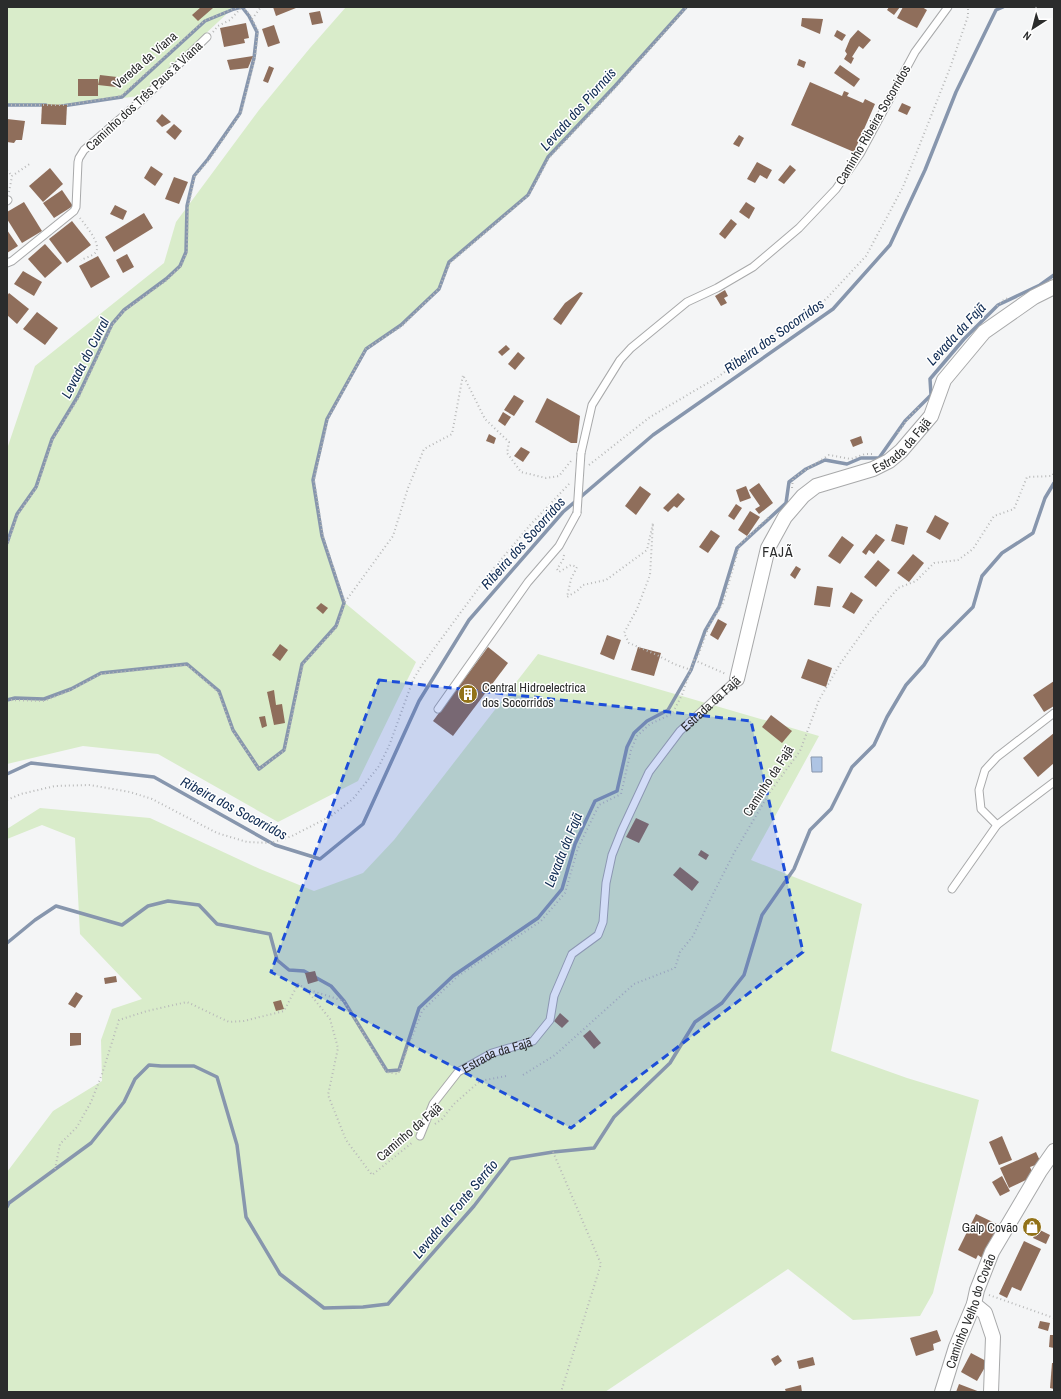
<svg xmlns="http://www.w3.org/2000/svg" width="1061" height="1399" viewBox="0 0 1061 1399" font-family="'Archivo Narrow',sans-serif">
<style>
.green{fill:#d9ecca}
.water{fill:#aec4e4;stroke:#8796ad}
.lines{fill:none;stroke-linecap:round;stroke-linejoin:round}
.stream{stroke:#8796ad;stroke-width:3.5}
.building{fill:#8f6e5b}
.service-casing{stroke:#a8a9aa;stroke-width:9}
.minor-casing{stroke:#a8a9aa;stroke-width:16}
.path{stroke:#b8b9b9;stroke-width:2;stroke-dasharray:1 3;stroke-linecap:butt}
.service{stroke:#fff;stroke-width:7}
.minor{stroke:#fff;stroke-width:14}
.service-bridge-casing{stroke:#a8a9aa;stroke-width:9;stroke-linecap:butt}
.service-bridge{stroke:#fff;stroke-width:7}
.marked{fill:#1d4ed8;fill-opacity:0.2;stroke:#1d4ed8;stroke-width:3;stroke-dasharray:8 5;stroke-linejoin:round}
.labels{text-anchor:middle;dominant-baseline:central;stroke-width:3;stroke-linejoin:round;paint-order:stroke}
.street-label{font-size:13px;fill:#2b2c2c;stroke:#fff}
.poi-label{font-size:13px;fill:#2b2c2c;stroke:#fff;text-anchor:start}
.water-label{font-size:14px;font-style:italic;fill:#0e2a52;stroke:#fff}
.neighbourhood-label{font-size:14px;letter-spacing:1px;fill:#2b2c2c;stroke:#fff}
</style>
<rect width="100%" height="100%" fill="#f4f5f6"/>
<g class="green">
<path d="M7,7H234L139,96L67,105H7Z"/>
<path d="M346,7H688L616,87L549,158L529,195L450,263L439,289L402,326L366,349L328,419L314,480L323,536L345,603L416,662L358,781L278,822L158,754L83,746L7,764V449L35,366L164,263L176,222L259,110L310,48Z"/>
<path d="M538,654L819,736L751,860L862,904L831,1051L907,1078L979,1100L933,1293L920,1316L853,1320L788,1269L605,1392H7V1172L53,1111L102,1081L101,1040L112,1009L142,999L80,934L75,838L42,825L7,839V829L40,808L150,818L260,869L314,891L363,873L394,840Z"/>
</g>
<path class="water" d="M811,757H822V772H812Z"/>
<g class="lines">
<g class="stream">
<path d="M7,105H46"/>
<path d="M7,543L17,514L36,487L52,439L78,396L112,324L124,310L166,279L180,266L186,252L187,206L194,176L208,159L240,113L254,58L257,32L249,16L242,7L234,9L205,21L122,97L62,106"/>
<path d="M7,700L15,698L44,699L71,689L101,673L187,664L219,691L233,730L259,769L284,750L302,664L336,626L344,603L322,536L313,480L327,419L366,349L401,325L439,289L449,262L528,195L548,157L615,86L686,7"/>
<path d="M7,774L31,763L154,777L275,845L320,859L363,824L419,701L469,620L563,512L653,435L833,309L890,245L925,170L956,92L996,10L1003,7"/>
<path d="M7,943L35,920L56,906L122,925L148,906L168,901L199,905L217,924L270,934L277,960L289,970L304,971L331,986L344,1001L387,1071L399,1070L419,1008L453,976L538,918L562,889L575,844L595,801L617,791L627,747L634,733L647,721L668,710L691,670L705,631L719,607L737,548L786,503L789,482L806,469L825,460L847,464L861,458H879L905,421L931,395L930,379L964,339L998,305L1040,285L1054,275"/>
<path d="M7,1207L9,1203L91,1143L124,1102L135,1079L149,1065L161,1066H194L217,1077L237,1145L246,1217L280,1274L324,1308L363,1307L388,1304L474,1206L510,1159L553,1152L594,1148L614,1117L670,1063L695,1022L722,1003L744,975L762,915L794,869L810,830L831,809L852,767L874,745L887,717L906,685L924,665L939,641L973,607L982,576L1002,553L1033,533L1045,498L1054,483"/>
</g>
</g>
<g class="building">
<path d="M201,7L213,8L198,21L192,15Z"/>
<path d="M273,7H296V8L276,16Z"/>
<path d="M889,7H900L894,15L887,10Z"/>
<path d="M903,7H922L927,10L917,28L897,18Z"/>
<path d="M320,11L323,23L312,25L309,13Z"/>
<path d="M802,18L823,19L820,34L801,26Z"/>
<path d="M246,23L249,38L244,39L245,43L224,47L220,28Z"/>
<path d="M274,25L280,43L268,47L262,29Z"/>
<path d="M837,30L846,35L842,41L834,36Z"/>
<path d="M858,30L871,40L863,49L859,46L852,57L854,58L851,64L844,59L847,54L845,51L850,39Z"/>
<path d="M253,56L248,68L230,70L227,60Z"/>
<path d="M799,59L806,62L804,68L797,65Z"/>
<path d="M840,65L860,79L854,87L834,73Z"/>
<path d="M269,66L274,68L268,83L263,81Z"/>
<path d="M100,75L117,77L116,87L98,85Z"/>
<rect x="78" y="79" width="20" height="17"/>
<path d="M810,82L842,96L844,91L849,93L847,96L863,103L865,99L875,104L854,152L791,125Z"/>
<path d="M902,103L911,107L907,115L898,111Z"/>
<path d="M42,104L67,105L66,125L41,124Z"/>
<path d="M162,114L171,122L162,127L156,121Z"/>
<path d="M7,119L25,121L22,140H16L14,143L7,142Z"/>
<path d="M174,124L182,131L175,140L166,132Z"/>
<path d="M739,135L744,138L739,147L733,144Z"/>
<path d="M757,162L772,170L767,179L760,175L755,183L747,179Z"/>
<path d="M790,165L796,170L784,184L778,180Z"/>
<path d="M151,166L163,174L155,186L144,178Z"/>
<path d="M50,168L63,184L43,202L29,186Z"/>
<path d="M174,177L188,182L179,204L165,199Z"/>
<path d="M62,190L73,206L54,218L43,203Z"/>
<path d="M24,202L42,231L22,243L7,219V212Z"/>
<path d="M746,202L755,208L749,219L739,212Z"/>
<path d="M115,205L127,211L123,220L110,214Z"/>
<path d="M144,213L153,228L114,252L105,237Z"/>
<path d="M731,219L737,224L725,239L719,234Z"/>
<path d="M72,221L91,245L67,263L49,239Z"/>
<path d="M7,230L18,246L7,253Z"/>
<path d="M45,244L62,263L45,278L28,259Z"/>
<path d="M127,254L134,267L123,273L116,260Z"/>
<path d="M98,256L110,277L91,288L79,266Z"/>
<path d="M23,271L42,282L34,296L14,284Z"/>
<path d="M725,290L728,296L724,298L727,303L721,306L715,296Z"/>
<path d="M580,292L583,293L561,325L553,319L565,303Z"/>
<path d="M9,293L29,309L17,324L7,315V296Z"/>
<path d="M37,312L58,328L45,345L23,329Z"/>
<path d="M506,345L510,349L502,356L498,352Z"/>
<path d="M518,352L525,358L515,370L508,364Z"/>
<path d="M514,395L524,401L514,416L504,410Z"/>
<path d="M547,398L580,416L577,443H571L535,422Z"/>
<path d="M503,412L511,417L505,426L498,421Z"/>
<path d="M489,434L496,438L494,444L486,441Z"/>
<path d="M861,436L863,443L853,447L850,440Z"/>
<path d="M521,447L530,452L523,462L514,456Z"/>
<path d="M759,483L773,503L759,514L755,509L760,506L749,490Z"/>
<path d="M640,486L651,494L636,515L625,506Z"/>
<path d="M746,486L751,498L740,502L736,490Z"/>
<path d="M678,493L685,499L677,508L674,506L668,512L663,508Z"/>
<path d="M736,504L742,508L734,520L728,516Z"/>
<path d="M750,511L760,517L747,536L738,530Z"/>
<path d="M935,515L949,523L940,540L926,532Z"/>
<path d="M896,524L908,527L904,545L891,541Z"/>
<path d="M711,530L720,536L708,553L699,547Z"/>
<path d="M876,534L885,540L874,554L869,550L866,555L862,552Z"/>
<path d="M842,536L854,545L840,564L828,556Z"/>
<path d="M913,554L924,563L909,582L897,573Z"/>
<path d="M878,560L890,570L876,587L864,577Z"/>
<path d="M796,566L801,569L795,579L790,575Z"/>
<path d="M817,586L833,588L830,607L814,605Z"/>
<path d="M851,592L863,600L854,614L842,607Z"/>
<path d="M321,603L328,608L323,614L316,608Z"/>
<path d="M718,619L727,624L718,640L710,635Z"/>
<path d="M607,635L621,640L614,660L600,654Z"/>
<path d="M280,644L288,650L280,661L272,655Z"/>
<path d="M488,647L508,663L453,736L433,721Z"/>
<path d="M638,647L661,653L654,676L631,670Z"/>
<path d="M808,659L832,668L826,687L801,678Z"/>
<path d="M1054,681V706L1044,712L1033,695Z"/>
<path d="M274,690L276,705L282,704L285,723L274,725L267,692Z"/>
<path d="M771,715L792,731L782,743L762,727Z"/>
<path d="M265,716L267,726L262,728L259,717Z"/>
<path d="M1054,733V763L1038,777L1023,758Z"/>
<path d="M636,818L649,824L639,843L626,837Z"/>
<path d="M701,850L709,855L706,860L698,855Z"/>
<path d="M680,867L699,882L692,891L673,875Z"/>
<path d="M315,971L318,981L308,984L305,973Z"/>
<path d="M116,976L117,982L105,984L104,978Z"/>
<path d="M76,992L83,996L75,1008L68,1004Z"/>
<path d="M281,1000L284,1009L276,1011L273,1002Z"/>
<path d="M560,1013L569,1021L562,1028L554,1021Z"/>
<path d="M590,1030L601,1043L594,1049L583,1036Z"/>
<path d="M70,1033H81V1045L70,1046Z"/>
<path d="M1002,1136L1012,1160L999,1165L989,1142Z"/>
<path d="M1036,1152L1041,1163L1030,1167L1034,1176L1009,1188L1000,1168Z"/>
<path d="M1002,1176L1010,1191L1000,1196L992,1182Z"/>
<path d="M976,1214L999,1225L982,1258L978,1255L976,1259L958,1250Z"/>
<path d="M1038,1229L1050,1235L1046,1244L1033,1238Z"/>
<path d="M1024,1241L1041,1249L1021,1291L1012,1287L1007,1298L999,1294Z"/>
<path d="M1040,1321L1050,1323L1048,1331L1038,1328Z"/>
<path d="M937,1330L941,1341L933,1344L934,1350L916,1356L910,1338Z"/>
<path d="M1050,1335H1054V1348L1049,1347Z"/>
<path d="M971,1353L988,1362L977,1381L961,1372Z"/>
<path d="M778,1355L782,1361L775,1366L771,1359Z"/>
<path d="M813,1357L815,1365L799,1369L797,1361Z"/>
<path d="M1052,1363H1054V1389L1050,1388Z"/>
<path d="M959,1384L980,1392H956Z"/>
<path d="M801,1385L802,1392H786L785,1389Z"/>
</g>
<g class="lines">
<g class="service-casing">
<g id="service">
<path d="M7,201L8,200"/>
<path d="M7,263L12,261L74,211L76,207L78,162L79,158L84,150L143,99L207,37"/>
<path d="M581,453L592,405L620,360L631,348L687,302L717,288L753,267L799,228L836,189L860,154L915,52L948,7"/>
<path d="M438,709L528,582L559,546L577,513"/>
<path d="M997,825L981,809L979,790L985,770L997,757L1054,713"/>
<path d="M952,889L997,825L1054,782"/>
<path id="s1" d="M420,1136L433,1104L458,1072L492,1053L533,1041L550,1020L554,996L572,954L598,935L603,922L606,883L612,855L622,830L649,772L680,731L737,679"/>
</g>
</g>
<g class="minor-casing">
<g id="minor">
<path id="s2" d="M737,679L768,548L785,517L803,496L816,486L873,469L889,461L901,451L931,416L944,380L984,332L1034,297L1054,287"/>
<path d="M974,1304L985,1313L993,1337L991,1392"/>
<path id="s3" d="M942,1392L956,1347L974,1304L977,1290L992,1252L1040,1171L1054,1151"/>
</g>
</g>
<g class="path">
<path d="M252,19L261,7"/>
<path d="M213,32L218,26L230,20L242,7"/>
<path d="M7,105H67L121,96L204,21L238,7"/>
<path d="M7,170L12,176"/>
<path d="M9,192L12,176L31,163"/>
<path d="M80,218C85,225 103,245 95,253C92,256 85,258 81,260"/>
<path d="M997,306L1002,301L1010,297"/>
<path d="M898,433L909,417L920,406"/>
<path d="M589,465L650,417L718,377L787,325L811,311L826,299L866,256L903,187L950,68L968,16V7"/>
<path d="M792,488L793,478L829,455L851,459L865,454H874"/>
<path d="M7,546L18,514L37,487L53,439L79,397L113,324L124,311L167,280L181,266L187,252L188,207L195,176L209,160L241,113L255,58L258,31L250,15L243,7"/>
<path d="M564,555L563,560L557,569L559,572L571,565L577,567L571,579L567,597L577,591L583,585L606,580L647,550L653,523L650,575L637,609L624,633L629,643L657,655L674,664L691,670"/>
<path d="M345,602L393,536L408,488L424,449L452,434L463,375L485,419L509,442L507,453L521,472L546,478L559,476L571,461"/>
<path d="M694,660L726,674"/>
<path d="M7,700L44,701L71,690L101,674L187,665L218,692L233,731L259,769L285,750L303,664L337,627L345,603L323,536L314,480L328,419L366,349L402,326L439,289L450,263L529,195L549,158L616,87L687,7"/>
<path d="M7,800L21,794L55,786L90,785L130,792L152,799L217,833L247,842L271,843L292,836L331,816L353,799L379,766L389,746L413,680L422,665L489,574L531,524L570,483"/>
<path d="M306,989L344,1001L386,1072L398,1074L422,1011L458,976L541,921L565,893L578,848L599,805L621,794L631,750L637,736L650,724L672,714L682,695L694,660L698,656L709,626L723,603L740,544L770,516"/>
<path d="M523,1075L555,1055L634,984L675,968L680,952L693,936L709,902L734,853L770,792L800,751L819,700L840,664L872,619L898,588L916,581L934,563L958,560L973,549L994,516L1014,509L1027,477L1052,476L1054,473"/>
<path d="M435,1124L442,1119L454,1104L480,1081L506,1076"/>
<path d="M553,1152L601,1264L561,1392"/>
<path d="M55,1169L60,1144L77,1127L91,1102L102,1074L119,1020L147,1011L187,1002L229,1022L244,1021L284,1011L298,984L306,989L330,1019L338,1048L328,1095L346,1140L372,1175L413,1142"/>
<path d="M989,1295L1054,1318"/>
</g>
<use href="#service" class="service"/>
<use href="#minor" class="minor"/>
<g class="service-bridge-casing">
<path id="service-bridge" d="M577,513L581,453"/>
</g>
<use href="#service-bridge" class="service-bridge"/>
</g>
<path class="marked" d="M379,680L751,721L803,952L571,1128L271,972Z"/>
<defs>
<g id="building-disc" transform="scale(1)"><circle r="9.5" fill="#927218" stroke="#fff"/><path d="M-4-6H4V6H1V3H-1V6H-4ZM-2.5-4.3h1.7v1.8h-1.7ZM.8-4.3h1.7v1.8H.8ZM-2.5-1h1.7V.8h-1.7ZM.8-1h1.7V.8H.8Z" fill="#fff"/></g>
<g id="shop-disc" transform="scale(1)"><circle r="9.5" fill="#927218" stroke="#fff"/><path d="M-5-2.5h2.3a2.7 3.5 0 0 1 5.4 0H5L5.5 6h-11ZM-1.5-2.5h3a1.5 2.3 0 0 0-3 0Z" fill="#fff"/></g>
</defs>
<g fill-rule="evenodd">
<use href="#building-disc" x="468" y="694"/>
<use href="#shop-disc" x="1032" y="1227"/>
</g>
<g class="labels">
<g class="street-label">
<text transform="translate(145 60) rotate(-41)">Vereda da Viana</text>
<text transform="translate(144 96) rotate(-43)">Caminho dos Três Paus à Viana</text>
<text transform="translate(873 125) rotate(-60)">Caminho Ribeira Socorridos</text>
<text stroke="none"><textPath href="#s2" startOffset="311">Estrada da Fajã</textPath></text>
<text stroke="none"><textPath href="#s1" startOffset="551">Estrada da Fajã</textPath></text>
<text transform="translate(768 781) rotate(-57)">Caminho da Fajã</text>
<text stroke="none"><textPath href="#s1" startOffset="118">Estrada da Fajã</textPath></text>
<text transform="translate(409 1132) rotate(-41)">Caminho da Fajã</text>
<text stroke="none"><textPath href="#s3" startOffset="86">Caminho Velho do Covão</textPath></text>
</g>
<g class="poi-label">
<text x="482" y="687">Central Hidroelectrica<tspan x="482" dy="15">dos Socorridos</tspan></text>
<text x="1018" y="1227" text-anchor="end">Galp Covão</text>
</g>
<g class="water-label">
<text transform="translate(578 109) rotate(-48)">Levada dos Piornais</text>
<text transform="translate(956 334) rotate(-47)">Levada da Fajã</text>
<text transform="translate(774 336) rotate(-35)">Ribeira dos Socorridos</text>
<text transform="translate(85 358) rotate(-63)">Levada do Curral</text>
<text transform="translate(523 543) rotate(-48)">Ribeira dos Socorridos</text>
<text transform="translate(234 808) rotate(28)">Ribeira dos Socorridos</text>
<text transform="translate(563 850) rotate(-68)">Levada da Fajã</text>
<text transform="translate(455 1209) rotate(-50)">Levada da Fonte Serrão</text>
</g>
<g class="neighbourhood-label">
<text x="778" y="552">FAJÃ</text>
</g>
</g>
<rect width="1061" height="1399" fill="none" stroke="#2b2c2c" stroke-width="16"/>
<g transform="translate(1033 28) rotate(216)" stroke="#ffffff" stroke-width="3" paint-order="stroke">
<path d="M0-3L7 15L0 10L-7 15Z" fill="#2b2c2c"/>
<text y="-6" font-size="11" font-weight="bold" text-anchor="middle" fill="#2b2c2c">N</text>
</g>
</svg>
